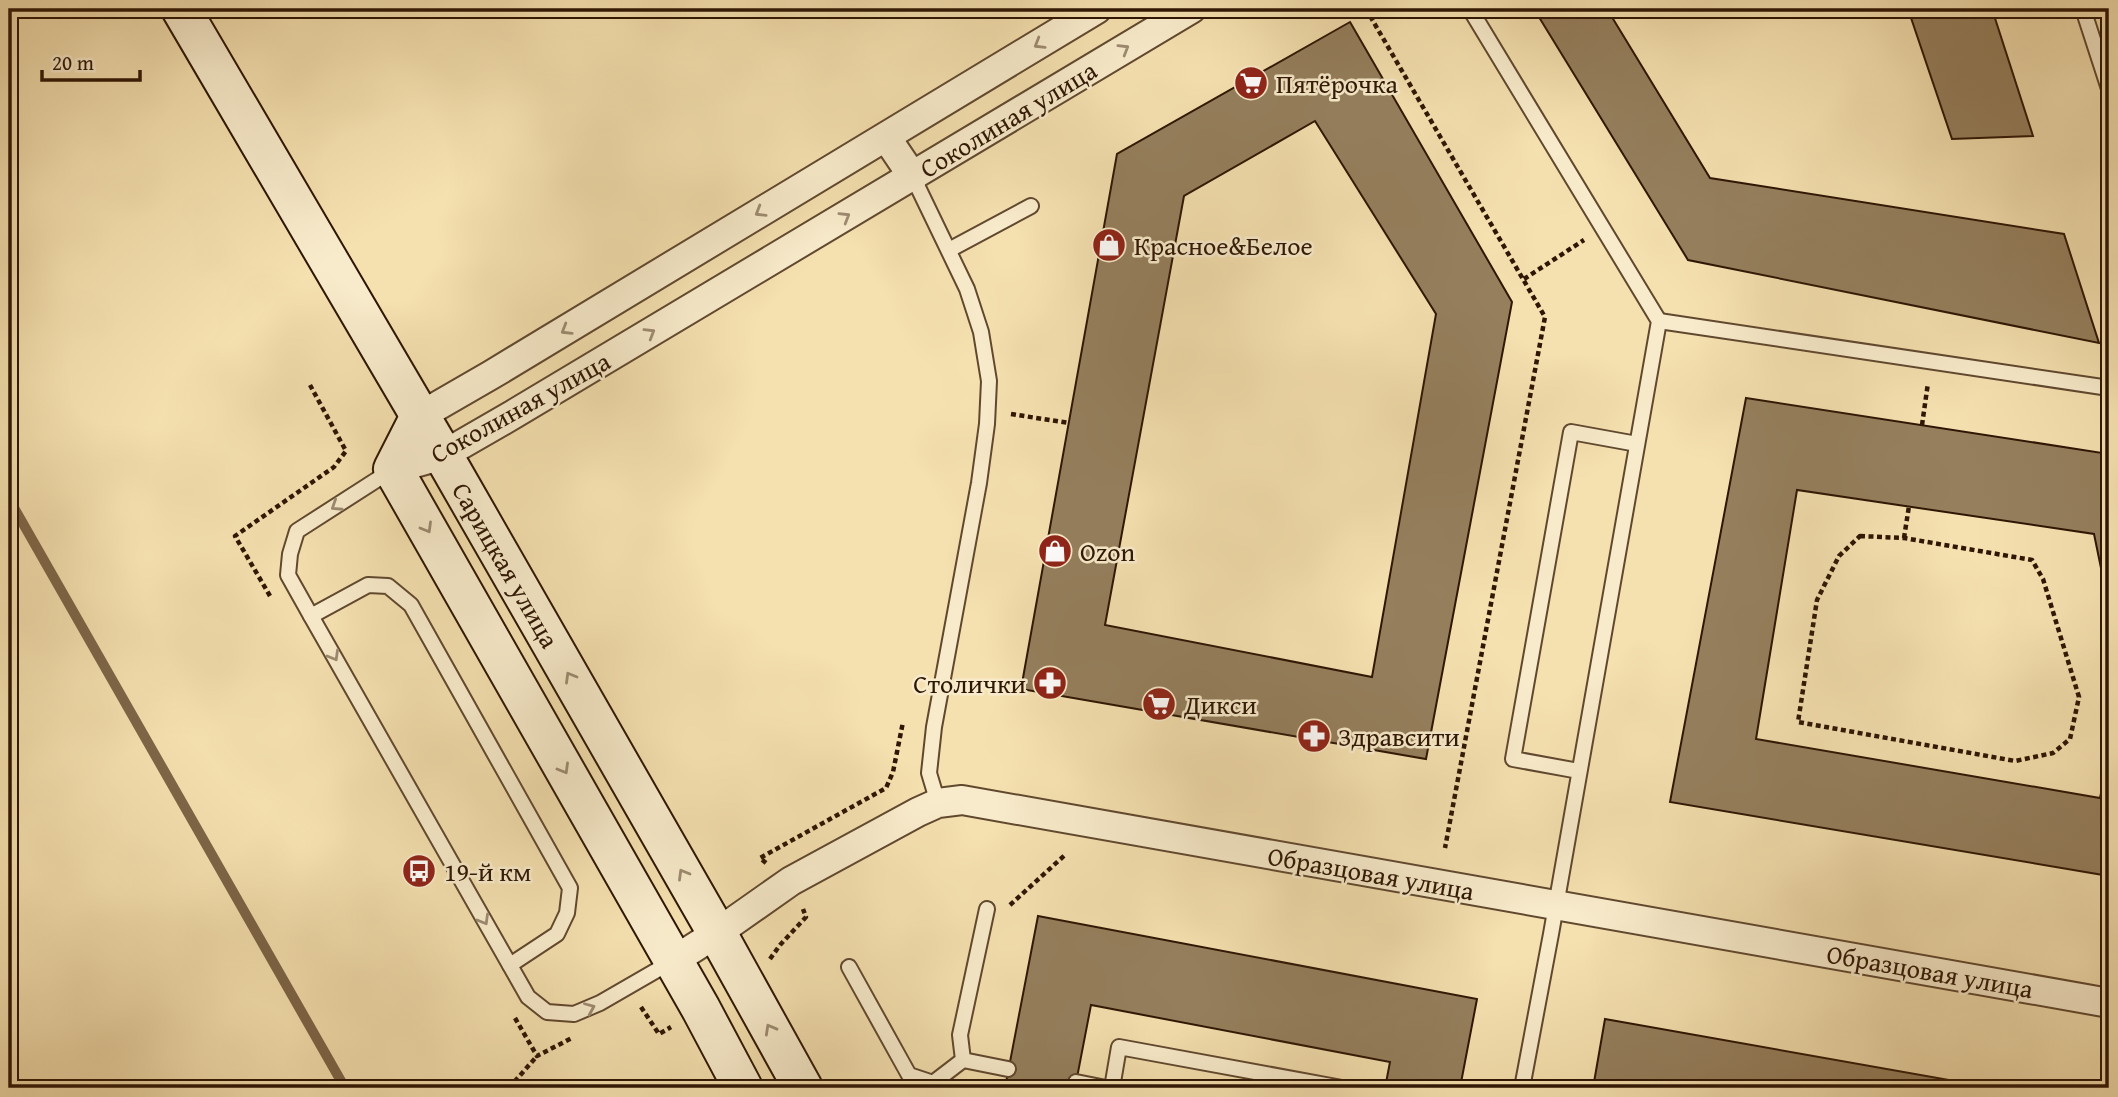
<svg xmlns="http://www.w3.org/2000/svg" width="2118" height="1097" viewBox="0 0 2118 1097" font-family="'Gentium Book Plus',serif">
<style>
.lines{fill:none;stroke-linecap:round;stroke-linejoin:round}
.stream{stroke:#7d6648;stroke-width:10}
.building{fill:#957f5d;stroke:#2e1604;stroke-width:2;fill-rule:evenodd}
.lane-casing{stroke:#60482f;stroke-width:18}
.street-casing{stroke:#60482f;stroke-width:32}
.secondary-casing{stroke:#2e1604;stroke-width:42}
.path{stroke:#2e1604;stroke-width:4.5;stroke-dasharray:5 3.5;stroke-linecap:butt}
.lane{stroke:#f8ebcb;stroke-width:14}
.street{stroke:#f8ebcb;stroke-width:28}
.secondary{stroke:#f8ebcb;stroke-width:38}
.oneway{stroke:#9d8b71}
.labels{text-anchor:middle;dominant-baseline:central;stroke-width:5;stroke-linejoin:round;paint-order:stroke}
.poi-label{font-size:26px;fill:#2e1604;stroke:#f8ebcb;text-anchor:start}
.street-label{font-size:26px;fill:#2e1604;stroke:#f8ebcb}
</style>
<rect width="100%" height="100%" fill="#f5e0af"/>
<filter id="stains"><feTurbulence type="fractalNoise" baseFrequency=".00286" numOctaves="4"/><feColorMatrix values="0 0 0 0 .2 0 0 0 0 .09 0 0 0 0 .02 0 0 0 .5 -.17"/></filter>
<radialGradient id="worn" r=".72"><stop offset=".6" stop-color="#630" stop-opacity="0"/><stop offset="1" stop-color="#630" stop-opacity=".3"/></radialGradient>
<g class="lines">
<path class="stream" d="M9,499L345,1088"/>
</g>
<g class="building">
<path d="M1534,9H1607L1710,178L2064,234L2099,343L1688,260Z"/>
<path d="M1908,9H1992L2033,136L1952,139Z"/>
<path d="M1350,22L1512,302L1426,759L1021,689L1117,154ZM1315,121L1436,314L1372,677L1105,625L1184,196Z"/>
<path d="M1746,398L2109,454V607L2094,534L1797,490L1756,739L2100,798L2109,755V876L1670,802Z"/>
<path d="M1038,916L1477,999L1460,1088H1385L1390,1062L1091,1005L1075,1088H1005Z"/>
<path d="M1605,1019L1994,1088H1593Z"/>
</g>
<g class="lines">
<g class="lane-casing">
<g id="lane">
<path d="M1470,9L1659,321L1551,934L1522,1088"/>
<path d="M2083,9L2109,89"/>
<path d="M913,177L967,289L981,332L989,381L987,424L979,483L934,727L929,773L938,803"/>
<path d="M949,250L1031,206"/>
<path d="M1659,321L2109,388"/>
<path d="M392,470L297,531L290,554L288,575L311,616L528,997L547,1012L574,1014L600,1003L671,962"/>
<path d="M311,616L368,585L388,586L411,605L570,888L567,913L557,934L510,965"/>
<path d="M1579,771L1513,759L1571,432L1637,444"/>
<path d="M849,967L909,1075L933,1083L963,1060L960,1035L987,909"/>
<path d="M963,1060L1008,1069"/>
<path d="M1076,1082L1106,1088"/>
<path d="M1112,1088L1119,1047L1342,1088"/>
</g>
</g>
<g class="street-casing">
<g id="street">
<path d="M886,137L913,177"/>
<path d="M420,416L491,375L1097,9"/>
<path d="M393,469L443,455L514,414L1191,9"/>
<path d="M673,961L717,933L791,881L918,812L938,803L962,800L2109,1003"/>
</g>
</g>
<g class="secondary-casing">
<g id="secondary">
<path d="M181,9L443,455L717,933L803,1088"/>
<path d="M420,416L393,469L701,1009L743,1088"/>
</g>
</g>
<g class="path">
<path d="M1366,9L1545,317L1445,848"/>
<path d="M1524,279L1584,240"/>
<path d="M1011,414L1069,423"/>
<path d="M1922,425L1928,383"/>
<path d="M1860,536L1904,538L2032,560L2043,579L2079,697L2070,739L2053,753L2015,761L1798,722L1817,600L1839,556Z"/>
<path d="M1904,538L1909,506"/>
<path d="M270,596L235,536L334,467L346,451L310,385"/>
<path d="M766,863L760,858L886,788L893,772L903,722"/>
<path d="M1010,905L1066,854"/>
<path d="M770,959L780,945L806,917L803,909"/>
<path d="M641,1007L659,1034L671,1027"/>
<path d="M515,1018L537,1056L572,1038"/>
<path d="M509,1088L537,1056"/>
</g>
<use href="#lane" class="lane"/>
<use href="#street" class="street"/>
<use href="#secondary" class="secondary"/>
</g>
<defs><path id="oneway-chevron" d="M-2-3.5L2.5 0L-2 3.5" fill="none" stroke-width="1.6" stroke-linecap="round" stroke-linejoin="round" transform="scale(1.75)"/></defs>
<g class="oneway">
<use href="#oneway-chevron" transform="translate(1039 44) rotate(149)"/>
<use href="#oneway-chevron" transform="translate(1124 49) rotate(-31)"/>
<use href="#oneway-chevron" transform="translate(760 212) rotate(149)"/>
<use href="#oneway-chevron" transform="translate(845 217) rotate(-31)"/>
<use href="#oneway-chevron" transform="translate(566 330) rotate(149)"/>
<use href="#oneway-chevron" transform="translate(650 333) rotate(-31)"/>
<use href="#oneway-chevron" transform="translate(336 506) rotate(147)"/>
<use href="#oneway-chevron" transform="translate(427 528) rotate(60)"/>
<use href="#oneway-chevron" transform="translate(334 656) rotate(60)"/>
<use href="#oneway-chevron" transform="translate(570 677) rotate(-120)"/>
<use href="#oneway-chevron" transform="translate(564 769) rotate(60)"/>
<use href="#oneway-chevron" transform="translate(683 874) rotate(-120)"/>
<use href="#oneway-chevron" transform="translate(484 920) rotate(60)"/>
<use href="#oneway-chevron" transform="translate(590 1008) rotate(-23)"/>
<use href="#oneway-chevron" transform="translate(770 1029) rotate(-119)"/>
</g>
<defs>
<g id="supermarket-disc" transform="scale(1.75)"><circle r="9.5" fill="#8f2418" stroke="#f8ebcb"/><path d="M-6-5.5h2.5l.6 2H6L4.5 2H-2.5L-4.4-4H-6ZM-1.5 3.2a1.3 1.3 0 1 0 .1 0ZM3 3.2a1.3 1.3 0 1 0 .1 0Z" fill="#fff"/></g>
<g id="shop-disc" transform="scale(1.75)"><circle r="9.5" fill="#8f2418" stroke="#f8ebcb"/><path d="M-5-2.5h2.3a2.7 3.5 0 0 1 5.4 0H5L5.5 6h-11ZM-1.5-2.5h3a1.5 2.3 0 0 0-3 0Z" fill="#fff"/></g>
<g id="pharmacy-disc" transform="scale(1.75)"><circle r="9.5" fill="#8f2418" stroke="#f8ebcb"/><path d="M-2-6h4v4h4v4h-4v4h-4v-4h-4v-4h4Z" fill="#fff"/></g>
<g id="bus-disc" transform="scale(1.75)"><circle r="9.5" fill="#8f2418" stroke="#f8ebcb"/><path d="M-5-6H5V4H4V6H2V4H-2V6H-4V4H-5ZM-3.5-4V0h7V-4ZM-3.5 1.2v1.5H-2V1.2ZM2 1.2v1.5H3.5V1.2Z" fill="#fff"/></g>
</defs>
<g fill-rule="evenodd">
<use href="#supermarket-disc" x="1251" y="83"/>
<use href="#shop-disc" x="1109" y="245"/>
<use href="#shop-disc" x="1055" y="551"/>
<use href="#pharmacy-disc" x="1050" y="683"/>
<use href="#supermarket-disc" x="1159" y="704"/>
<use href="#pharmacy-disc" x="1314" y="736"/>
<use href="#bus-disc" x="419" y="871"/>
</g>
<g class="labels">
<g class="poi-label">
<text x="1276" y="83">Пятёрочка</text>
<text x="1134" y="245">Красное&amp;Белое</text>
<text x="1080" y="551">Ozon</text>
<text x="1026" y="683" text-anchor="end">Столички</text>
<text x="1184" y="704">Дикси</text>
<text x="1338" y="736">Здравсити</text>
<text x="444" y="871">19-й км</text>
</g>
<g class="street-label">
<text transform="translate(1008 119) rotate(-31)">Соколиная улица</text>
<text transform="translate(520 407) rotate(-29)">Соколиная улица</text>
<text transform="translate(506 565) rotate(60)">Сарицкая улица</text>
<text transform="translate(1371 873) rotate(10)">Образцовая улица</text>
<text transform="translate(1930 971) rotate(10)">Образцовая улица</text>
</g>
</g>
<rect width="2118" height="1097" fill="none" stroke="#f5e0af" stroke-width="35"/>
<rect x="10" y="10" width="2097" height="1076" fill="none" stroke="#2e1604" stroke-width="3.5"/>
<rect x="18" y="18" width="2083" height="1062" fill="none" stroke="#2e1604" stroke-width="2"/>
<path d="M42 70v10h98v-10" fill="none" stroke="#2e1604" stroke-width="3.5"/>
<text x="52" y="70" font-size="21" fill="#2e1604" stroke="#f8ebcb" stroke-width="5" paint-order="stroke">20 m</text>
<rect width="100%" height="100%" filter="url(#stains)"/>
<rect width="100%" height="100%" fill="url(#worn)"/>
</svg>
